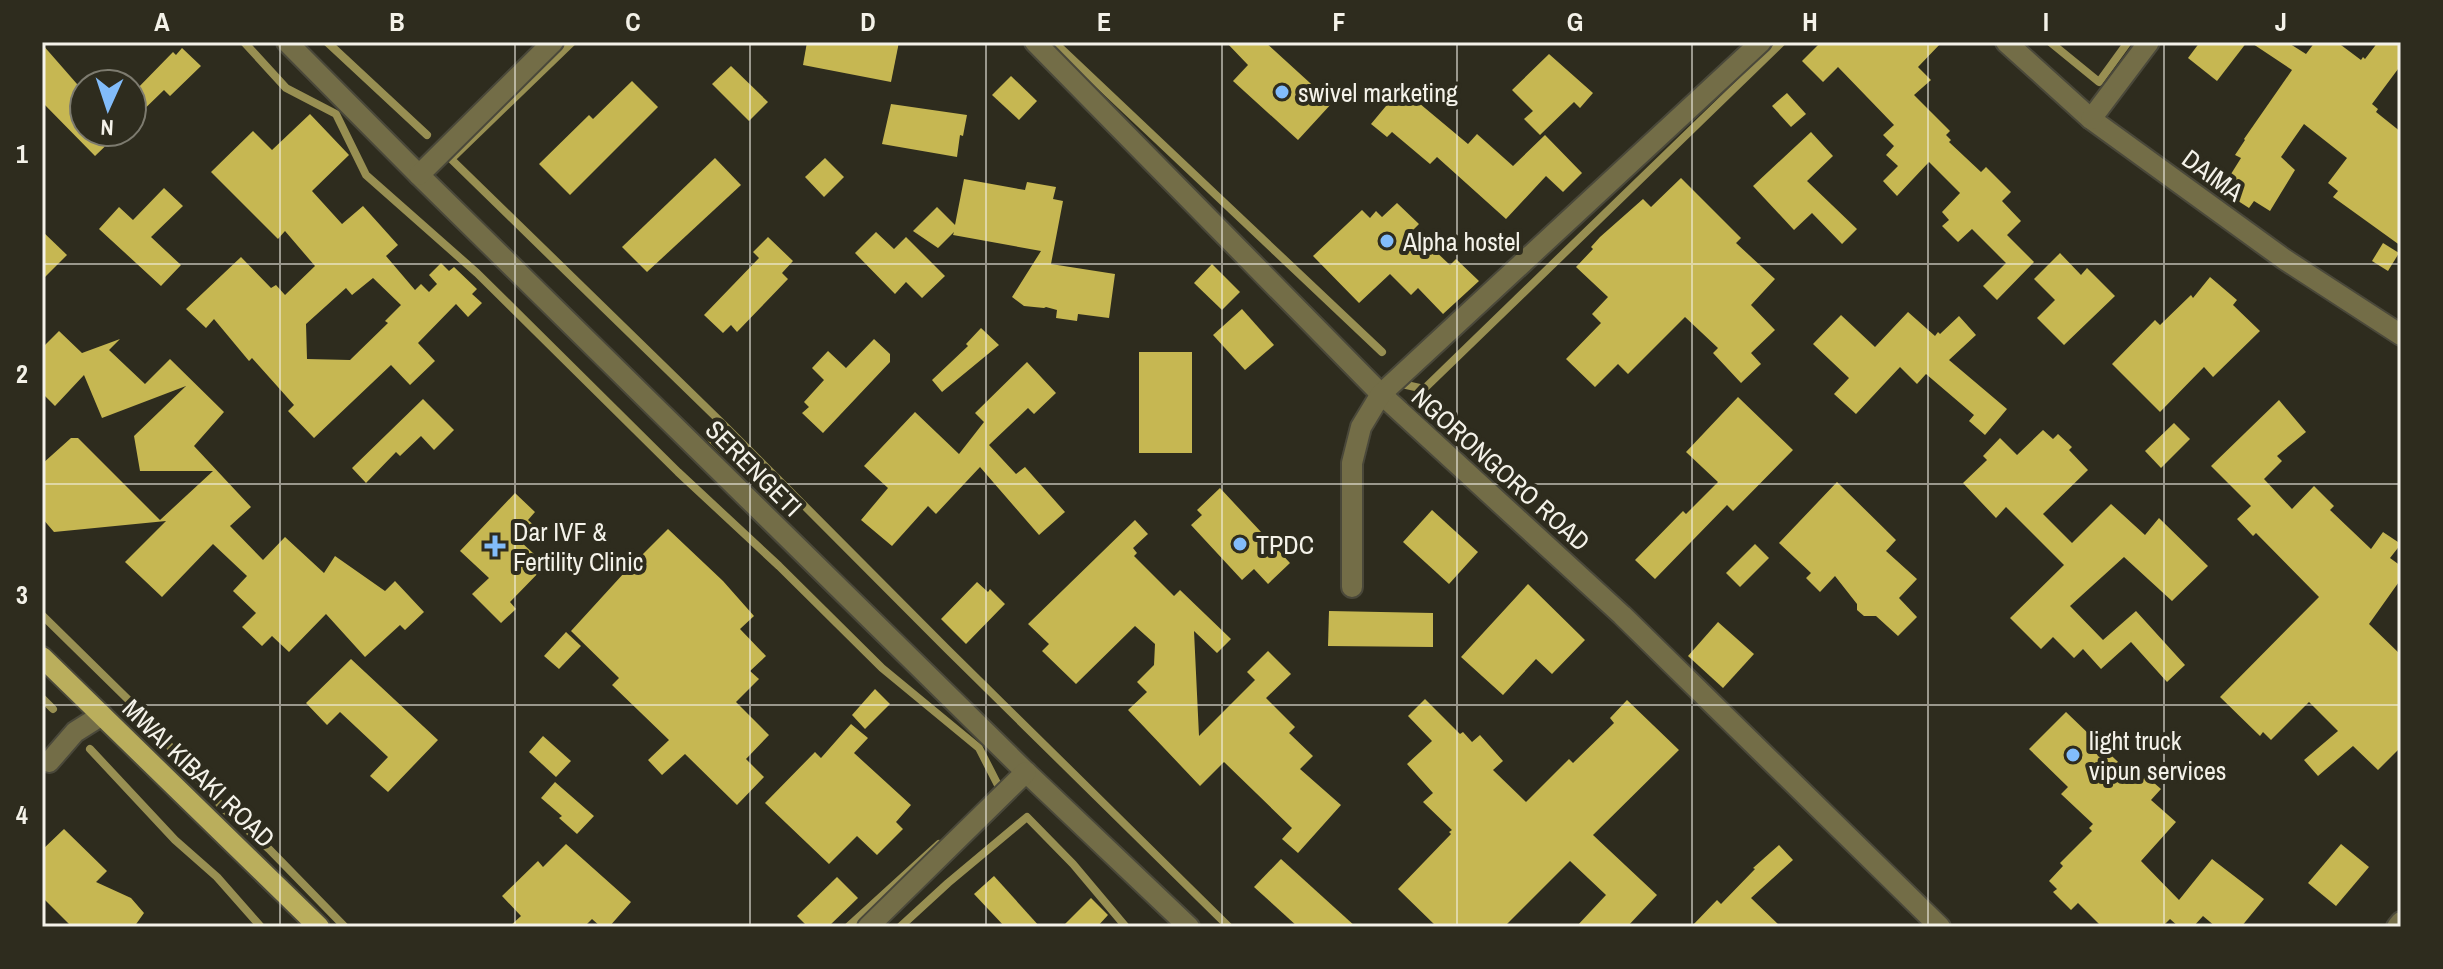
<svg xmlns="http://www.w3.org/2000/svg" width="2443" height="969" viewBox="0 0 2443 969" font-family="'Archivo Narrow',sans-serif">
<style>
.lines{fill:none;stroke-linecap:round;stroke-linejoin:round}
.stream{stroke:#988f52;stroke-width:8}
.building{fill:#c6b752;fill-rule:evenodd}
.minor-casing{stroke:#4a483a;stroke-width:24}
.primary-casing{stroke:#4a483a;stroke-width:24}
.minor{stroke:#736d47;stroke-width:20}
.primary{stroke:#baae5c;stroke-width:20}
.grid{fill:none;stroke:#f4f2e9;stroke-width:2;stroke-opacity:0.55}
.poi-dot{fill:#82bcfa;stroke:#2e2c1e;stroke-width:3}
.labels{text-anchor:middle;dominant-baseline:central;stroke-width:8;stroke-linejoin:round;paint-order:stroke}
.poi-label{font-size:26px;fill:#f4f2e9;stroke:#2e2c1e;text-anchor:start}
.street-label{font-size:26px;fill:#f4f2e9;stroke:#2e2c1e}
.neatline{fill:none;stroke:#f4f2e9;stroke-width:3}
.grid-label{font-size:26px;text-anchor:middle;font-weight:bold;fill:#f4f2e9}
</style>
<rect width="100%" height="100%" fill="#2e2c1e"/>
<g class="lines">
<g class="stream">
<path d="M244,42L286,88L336,114L366,175L477,273L678,472L779,566L882,668L979,748L1001,791"/>
<path d="M327,42L427,135"/>
<path d="M572,42L451,159L724,425L947,649L1229,927"/>
<path d="M1054,42L1382,352"/>
<path d="M2050,42L2099,82L2128,42"/>
<path d="M1402,384L1424,389L1782,42"/>
<path d="M42,615L152,723L177,756L226,811L269,849L345,927"/>
<path d="M42,698L53,709"/>
<path d="M90,749L175,840L217,877L261,927"/>
<path d="M848,927L939,844"/>
<path d="M900,927L948,883L1027,817L1073,864L1126,927"/>
</g>
</g>
<g class="building">
<path d="M807,42H899L891,82L803,65Z"/>
<path d="M1226,42H1265L1332,103L1298,140L1233,81L1248,65Z"/>
<path d="M1821,42H1942L1918,67L1931,80L1914,95L1950,131L1946,135L1951,140L1949,142L1981,172L1986,167L2011,192L2002,201L2021,221L2007,235L2034,262L1997,300L1983,286L2006,263L1972,229L1958,242L1942,226L1949,220L1942,212L1960,193L1929,162L1897,196L1883,181L1898,166L1886,155L1894,146L1883,135L1894,125L1838,67L1823,82L1802,61Z"/>
<path d="M2200,42H2247L2217,81L2188,58Z"/>
<path d="M2250,42H2287L2306,54L2315,42H2337L2361,60L2363,57L2365,59L2378,42H2401V65L2372,104L2378,109L2376,112L2401,132V246L2333,197L2338,191L2328,183L2347,158L2304,124L2281,157L2295,170L2270,211L2254,201L2249,208L2221,190L2241,158L2235,155L2245,140L2244,139L2292,70Z"/>
<path d="M42,44L84,92V132H120L95,156L42,102Z"/>
<path d="M182,48L201,66L170,96L164,90L132,121V94L173,52L176,55Z"/>
<path d="M1549,54L1593,93L1580,108L1574,102L1540,135L1524,119L1533,111L1512,90Z"/>
<path d="M731,66L768,102L749,121L712,84Z"/>
<path d="M1011,76L1037,101L1019,120L992,95Z"/>
<path d="M632,81L658,107L570,195L539,164L589,115L593,119Z"/>
<path d="M1401,88L1468,144L1477,134L1513,166L1545,135L1582,173L1563,192L1546,176L1506,219L1437,157L1430,164L1392,132L1387,137L1371,124Z"/>
<path d="M1787,93L1806,114L1791,127L1772,106Z"/>
<path d="M891,104L967,115L963,136L960,135L957,157L882,144Z"/>
<path d="M310,114L349,155L312,191L342,224L363,206L398,245L386,256L415,290L421,284L429,292L437,284L429,275L441,263L449,271L454,267L477,289L472,294L482,303L468,317L456,304L418,343L435,361L410,385L391,365L314,438L288,411L294,405L252,358L249,361L214,319L206,328L186,309L241,257L271,288L276,285L285,295L315,266L285,231L278,239L211,172L253,131L272,150ZM373,278L401,305L385,321L388,323L350,360L307,359L306,324L346,288L352,295Z"/>
<path d="M1811,132L1833,156L1807,181L1857,229L1842,244L1812,213L1794,230L1753,186Z"/>
<path d="M715,158L741,185L647,272L622,247Z"/>
<path d="M825,158L844,177L824,197L805,177Z"/>
<path d="M1681,178L1741,238L1736,243L1775,279L1751,305L1775,330L1751,353L1761,364L1741,383L1713,353L1718,348L1685,317L1628,374L1618,364L1595,387L1566,359L1601,323L1592,314L1608,297L1576,267L1593,249L1591,247L1600,237L1643,199L1651,207Z"/>
<path d="M964,179L1025,190L1027,182L1056,187L1053,199L1063,201L1051,264L1115,274L1109,318L1078,314L1077,321L1056,318L1057,310L1046,307L1044,308L1024,306L1012,297L1041,251L953,235L954,232L938,248L913,231L937,207L955,225Z"/>
<path d="M164,188L183,206L151,237L181,265L161,286L99,229L119,207L133,220Z"/>
<path d="M1397,203L1419,224L1413,230L1450,265L1456,259L1479,281L1443,314L1418,288L1411,295L1390,274L1359,303L1313,256L1362,210L1370,218L1376,211L1382,217Z"/>
<path d="M42,231L67,255L42,280Z"/>
<path d="M876,232L894,249L906,237L945,276L922,298L906,282L895,294L855,253Z"/>
<path d="M768,237L793,261L782,273L788,279L737,332L731,325L723,333L704,315L759,258L753,252Z"/>
<path d="M2383,243L2399,253L2388,271L2372,261Z"/>
<path d="M2060,253L2081,275L2087,268L2115,296L2064,345L2037,318L2055,300L2034,279Z"/>
<path d="M1212,264L1240,292L1222,310L1194,283Z"/>
<path d="M2210,277L2237,300L2233,305L2260,331L2213,377L2204,367L2160,412L2112,364L2155,320L2160,325L2191,295L2193,298Z"/>
<path d="M1242,309L1274,345L1245,370L1213,335Z"/>
<path d="M1908,312L1935,336L1938,332L1940,334L1959,316L1976,335L1949,360L2007,409L1985,435L1969,421L1974,415L1926,374L1917,384L1900,367L1856,414L1834,394L1849,378L1813,344L1841,315L1875,347Z"/>
<path d="M981,328L999,345L942,392L932,380L968,346L966,344Z"/>
<path d="M59,331L82,353L120,339L109,350L145,384L170,359L224,412L194,446L251,507L230,526L263,560L285,537L324,573L335,556L385,591L395,581L424,612L405,630L400,625L365,657L326,614L289,652L272,636L262,646L242,627L256,613L233,591L247,576L213,544L162,597L125,562L166,521L54,532L42,518V464L71,438H78L160,520L213,471H140L134,436L186,386L102,418L84,375L55,406L42,393V348Z"/>
<path d="M874,339L890,354V362L823,433L802,413L809,407L804,402L824,380L812,368L828,351L846,368Z"/>
<rect x="1139" y="352" width="53" height="101"/>
<path d="M1027,362L1056,393L1034,414L1028,408L989,445L1016,474L1025,467L1065,512L1039,535L980,467L936,514L928,506L892,546L861,520L888,488L864,466L915,412L959,454L984,422L975,413Z"/>
<path d="M1738,397L1793,450L1733,511L1727,505L1655,579L1635,560L1683,511L1686,514L1718,482L1686,452Z"/>
<path d="M423,399L454,430L434,450L421,436L400,456L396,452L366,483L352,468Z"/>
<path d="M2279,400L2306,432L2277,456L2282,461L2264,479L2292,509L2314,486L2334,506L2330,510L2371,549L2383,532L2401,544L2390,558L2401,566V579L2369,624L2401,655V747L2378,770L2353,746L2318,776L2304,760L2338,731L2309,702L2271,740L2263,732L2260,736L2220,697L2319,597L2256,533L2253,536L2237,519L2251,506L2211,466Z"/>
<path d="M2174,423L2190,439L2161,468L2145,451Z"/>
<path d="M720,426L732,444L720,453L705,438Z"/>
<path d="M2043,430L2053,439L2058,434L2072,447L2069,450L2088,470L2043,514L2072,543L2111,504L2145,535L2159,518L2208,566L2172,601L2124,557L2070,606L2103,640L2136,611L2185,665L2167,682L2131,642L2101,669L2083,649L2074,658L2053,637L2041,649L2010,618L2064,565L2006,507L1996,518L1963,483L1987,460L1983,456L2000,438L2017,455Z"/>
<path d="M1837,482L1896,540L1886,551L1917,579L1899,598L1917,617L1898,636L1876,616H1864L1857,610V604L1835,576L1820,592L1806,578L1811,573L1779,543Z"/>
<path d="M1220,488L1290,563L1268,584L1254,569L1242,580L1191,525L1202,515L1197,510Z"/>
<path d="M515,493L535,512L528,520L536,527L521,542L546,565L510,602L516,609L501,623L472,594L489,578L460,551Z"/>
<path d="M1432,510L1478,552L1449,584L1403,542Z"/>
<path d="M1135,520L1148,534L1133,548L1137,553L1134,556L1174,596L1180,590L1231,639L1217,653L1194,631L1199,736L1255,680L1247,672L1268,651L1291,674L1266,698L1295,727L1289,733L1313,756L1300,769L1341,805L1298,853L1282,839L1292,828L1224,762L1200,786L1128,710L1147,692L1137,682L1154,665L1155,644L1135,626L1076,684L1042,651L1049,644L1028,624Z"/>
<path d="M668,529L723,581L754,616L740,629L766,656L750,671L759,679L736,702L769,735L746,759L764,777L737,805L685,754L662,775L648,760L669,740L612,685L619,678L571,631L624,573Z"/>
<path d="M1755,544L1769,558L1740,587L1726,573Z"/>
<path d="M977,582L988,592L990,589L1005,604L966,644L941,619Z"/>
<path d="M1528,584L1585,640L1552,674L1536,659L1503,695L1461,657Z"/>
<path d="M1329,611L1433,613V647L1328,646Z"/>
<path d="M1718,622L1754,654L1723,688L1688,656Z"/>
<path d="M566,632L581,646L559,669L544,656Z"/>
<path d="M351,659L438,740L388,792L370,776L388,757L340,712L327,725L306,703Z"/>
<path d="M875,689L890,704L865,729L852,715Z"/>
<path d="M1425,699L1460,734L1463,732L1472,742L1480,735L1503,761L1493,770L1526,802L1569,759L1573,763L1614,723L1610,718L1627,700L1679,750L1593,835L1657,895L1627,927H1576L1606,895L1570,861L1504,927H1437L1398,889L1451,834L1449,832L1452,830L1423,802L1433,793L1407,764L1432,741L1408,716Z"/>
<path d="M2066,712L2140,783L2146,776L2161,789L2151,800L2176,822L2141,861L2179,900L2212,859L2264,899L2241,927H2216L2203,916L2193,927H2179L2170,919L2162,927H2102L2078,903L2071,910L2053,892L2057,889L2049,881L2063,866L2060,863L2092,831L2089,828L2093,824L2061,794L2068,787L2029,749Z"/>
<path d="M851,724L868,738L854,753L911,805L896,822L903,829L877,855L857,836L829,864L765,803L815,752L821,758Z"/>
<path d="M543,736L571,761L556,777L529,752Z"/>
<path d="M555,782L594,816L577,834L559,818L562,816L541,798Z"/>
<path d="M64,829L107,871L96,882L131,898L144,913L134,927H72L42,897V850Z"/>
<path d="M566,844L631,902L609,927H601L592,919L584,927H509L521,916L502,896L538,861L543,867Z"/>
<path d="M2341,844L2369,867L2336,906L2308,883Z"/>
<path d="M1779,845L1793,860L1751,898L1781,927H1691L1717,900L1721,904L1755,869L1753,868Z"/>
<path d="M1281,859L1356,927H1298L1254,887Z"/>
<path d="M994,876L1040,927H1005L974,894Z"/>
<path d="M837,877L858,898L828,927H808L797,916Z"/>
<path d="M1091,898L1108,915L1097,927H1062Z"/>
</g>
<g class="lines">
<g class="minor-casing">
<g id="minor">
<path d="M287,42L419,175L1026,772L1189,927"/>
<path d="M1035,42L1381,394L1622,615L1940,927"/>
<path d="M2006,42L2091,119L2284,259L2401,335"/>
<path d="M2091,119L2149,42"/>
<path d="M419,175L553,42"/>
<path d="M1352,587V463L1361,427L1381,394L1761,42"/>
<path d="M49,762L75,732L102,715"/>
<path d="M868,927L1026,772"/>
<path d="M2397,927L2401,922"/>
</g>
</g>
<g class="primary-casing">
<path id="primary" d="M42,657L319,927"/>
</g>
<use href="#minor" class="minor"/>
<use href="#primary" class="primary"/>
</g>
<path class="grid" d="M280,42V927M515,42V927M750,42V927M986,42V927M1222,42V927M1457,42V927M1692,42V927M1928,42V927M2164,42V927M42,264H2401M42,484H2401M42,705H2401"/>
<g class="poi-dot">
<circle cx="1282" cy="92" r="8"/>
<circle cx="1387" cy="241" r="8"/>
<circle cx="1240" cy="544" r="8"/>
<path d="M491 534h8v8h8v8h-8v8h-8v-8h-8v-8h8z"/>
<circle cx="2073" cy="755" r="8"/>
</g>
<g class="labels">
<g class="poi-label">
<text x="1298" y="92">swivel marketing</text>
<text x="1403" y="241">Alpha hostel</text>
<text x="513" y="531">Dar IVF &amp;<tspan x="513" dy="30">Fertility Clinic</tspan></text>
<text x="1256" y="544">TPDC</text>
<text x="2089" y="740">light truck<tspan x="2089" dy="30">vipun services</tspan></text>
</g>
<g class="street-label">
<text transform="translate(2213 175) rotate(36)">DAIMA</text>
<text transform="translate(754 468) rotate(45)">SERENGETI</text>
<text transform="translate(1501 469) rotate(42)">NGORONGORO ROAD</text>
<text transform="translate(199 773) rotate(44)">MWAI KIBAKI ROAD</text>
</g>
</g>
<rect width="2443" height="969" fill="none" stroke="#2e2c1e" stroke-width="88"/>
<g transform="translate(108 108) rotate(183)"><circle r="38" fill="#2e2c1e" stroke="#7d7b6f" stroke-width="2"/>
<path d="M0-6L14 30L0 20L-14 30Z" fill="#82bcfa"/>
<text y="-12" font-size="22" font-weight="bold" text-anchor="middle" fill="#f4f2e9">N</text>
</g>
<rect x="44" y="44" width="2355" height="881" class="neatline"/>
<g class="grid-label">
<text x="162" y="31">A</text>
<text x="397" y="31">B</text>
<text x="633" y="31">C</text>
<text x="868" y="31">D</text>
<text x="1104" y="31">E</text>
<text x="1339" y="31">F</text>
<text x="1575" y="31">G</text>
<text x="1810" y="31">H</text>
<text x="2046" y="31">I</text>
<text x="2281" y="31">J</text>
<text x="22" y="163">1</text>
<text x="22" y="383">2</text>
<text x="22" y="604">3</text>
<text x="22" y="824">4</text>
</g>
</svg>
